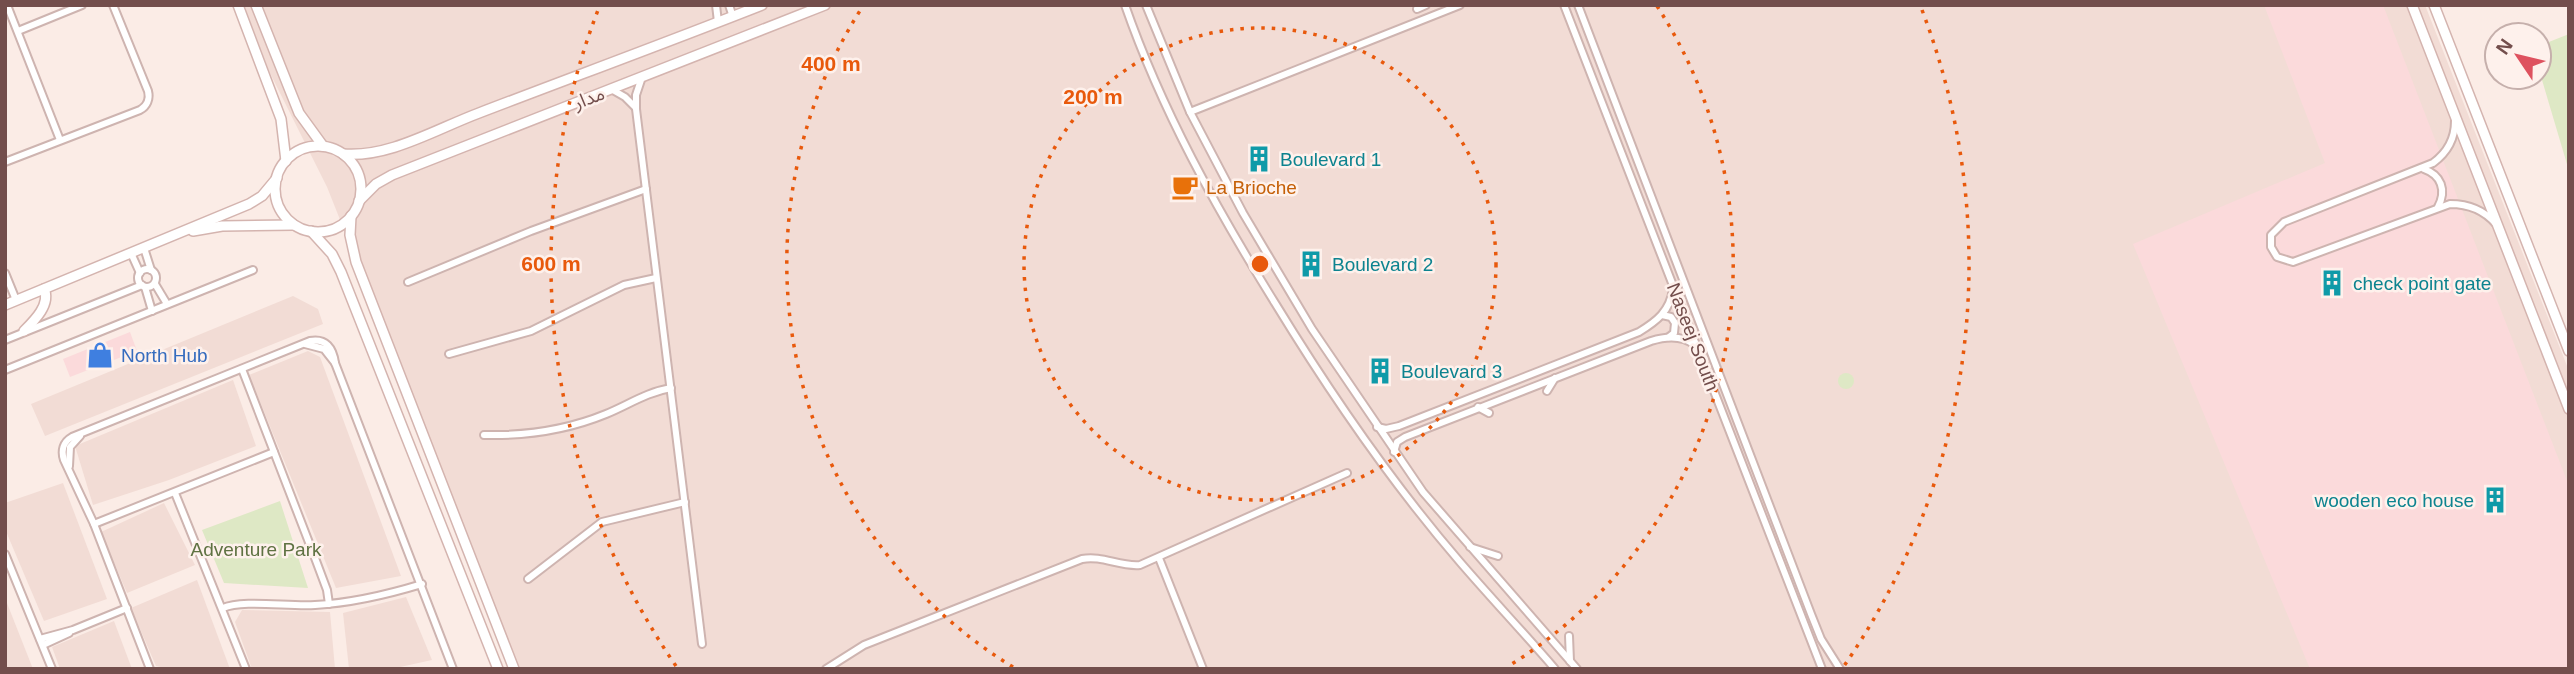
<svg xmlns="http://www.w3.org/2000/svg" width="2574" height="674" viewBox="0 0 2574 674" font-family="Helvetica,'Noto Sans Arabic',sans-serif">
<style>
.residential{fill:#f2dcd5}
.commercial{fill:#fbdadb}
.green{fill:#dee8c5}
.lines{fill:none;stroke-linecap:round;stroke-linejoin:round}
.street-casing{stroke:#ceb4b0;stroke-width:10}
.secondary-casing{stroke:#d4b4af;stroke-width:12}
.street{stroke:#fff;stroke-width:6}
.secondary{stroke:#fff;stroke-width:9}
.ring{fill:none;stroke:#e8590c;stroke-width:3.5;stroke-dasharray:3.5 7}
.labels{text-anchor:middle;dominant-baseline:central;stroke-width:5;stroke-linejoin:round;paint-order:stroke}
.street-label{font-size:19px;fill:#734e4c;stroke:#fef1ec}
.culture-label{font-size:19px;fill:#0d838f;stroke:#fef1ec;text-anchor:start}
.food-label{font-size:19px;fill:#c56008;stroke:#fef1ec;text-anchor:start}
.shop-label{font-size:19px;fill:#366cbe;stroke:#fef1ec;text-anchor:start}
.park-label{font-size:19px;fill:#5f7242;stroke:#fef1ec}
.centre{fill:#e8590c;stroke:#fef1ec;stroke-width:3.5}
.ring-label{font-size:21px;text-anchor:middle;font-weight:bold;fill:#e8590c;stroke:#fef1ec;stroke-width:5;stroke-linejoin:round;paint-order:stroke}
</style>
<rect width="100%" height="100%" fill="#fbece6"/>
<g class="residential">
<path d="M244,5H2425L2569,371V669H519L327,187L269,71Z"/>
<path d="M293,296L318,309L323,324L45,436L31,404Z"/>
<path d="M308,351L320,357L401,576L336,588L249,375Z"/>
<path d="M233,380L256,446L169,480L93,505L75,446Z"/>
<path d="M63,483L107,599L44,621L5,529V503Z"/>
<path d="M164,503L195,565L127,593L101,532Z"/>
<path d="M197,580L230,669H170L156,666L131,608Z"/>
<path d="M406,597L432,660L391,669H349L343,613Z"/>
<path d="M5,598L33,669H5Z"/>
<path d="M242,610L330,612L335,669H252L235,622Z"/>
<path d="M114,621L132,669H60L52,647Z"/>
</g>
<g class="commercial">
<path d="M2264,5H2383L2569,486V669H2310L2133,244L2325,163Z"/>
<path d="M130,332L137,351L70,377L63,359Z"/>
</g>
<g class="green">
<path d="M2569,34V171L2539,70V46Z"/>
<circle cx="1846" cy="381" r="8"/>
<path d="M280,501L308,588L224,583L202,530Z"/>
</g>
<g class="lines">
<g class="street-casing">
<g id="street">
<path d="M7,5L60,140"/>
<path d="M716,5L718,22"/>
<path d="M729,5L733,17"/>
<path d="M1125,5C1162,111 1216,208 1275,303C1330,393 1391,482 1460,562C1491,598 1524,633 1555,669"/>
<path d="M1146,5L1190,112L1243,213L1312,329L1423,492L1577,669"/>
<path d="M1564,5L1822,669"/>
<path d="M1578,5L1811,614L1821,639L1840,669"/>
<path d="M1417,9L1426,5"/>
<path d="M18,31L82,5"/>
<path d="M642,77L636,95V109L702,644"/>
<path d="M611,89L625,97L635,107"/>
<path d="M1190,112L1460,5"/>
<path d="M2455,121C2455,139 2448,152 2433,163L2284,222L2271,235V247L2277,257L2293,262L2450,204C2469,204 2484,210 2496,224"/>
<path d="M5,162L140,110C147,106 150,99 148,91L113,5"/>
<path d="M2424,169C2441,175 2447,190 2438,207"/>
<path d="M144,248L151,270"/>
<path d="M131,253L140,273"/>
<circle cx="147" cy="278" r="9"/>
<path d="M5,273L16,300"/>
<path d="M408,282L531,231L646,189"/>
<path d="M155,284L167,304"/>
<path d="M145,287L152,311"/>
<path d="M1662,315L1671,317L1675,323L1674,333L1669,337"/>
<path d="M5,340L142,285"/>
<path d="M305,344L324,349L335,363L453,669"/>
<path d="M449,354L531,331L624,285L656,278"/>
<path d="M242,369L315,558L327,590L329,604"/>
<path d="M5,370L253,270"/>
<path d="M1547,391L1555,378"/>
<path d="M1478,407L1489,413"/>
<path d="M1377,427L1386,429L1399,426L1639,332C1657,321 1670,311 1673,289"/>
<path d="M484,435C526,436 567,430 606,414C628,405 647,392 671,388"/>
<path d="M1394,452L1397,442L1405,437L1651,341C1667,336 1682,335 1695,345"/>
<path d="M69,466L70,447L80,436"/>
<path d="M175,493L246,669"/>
<path d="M94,524L274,452"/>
<path d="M1470,547L1498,556"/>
<path d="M5,554L52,669"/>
<path d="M1159,558L1203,669"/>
<path d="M528,579L602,522L685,502"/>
<path d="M223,608C242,599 290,607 315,605C352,603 386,595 422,584"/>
<path d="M1569,636L1570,661"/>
<path d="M40,639L73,630L127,608"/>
<path d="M43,645L69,633"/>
<path d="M150,669L94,524L64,460C61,451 63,442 72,437L310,341C326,338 333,348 335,363"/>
<path d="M826,669L864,645L1082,559C1102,555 1120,567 1140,565L1347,473"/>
</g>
</g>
<g class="secondary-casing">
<g id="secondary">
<path d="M238,5L281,119L286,161"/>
<path d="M256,5L299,113L323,146"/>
<path d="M2412,5L2569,409"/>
<path d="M2434,5L2569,351"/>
<circle cx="318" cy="189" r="43"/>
<path d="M343,154C389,158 436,129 479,113C573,77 668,42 762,5"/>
<path d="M359,201L376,184L392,175L825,5"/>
<path d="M351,216L350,235L356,262L514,669"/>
<path d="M193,231L222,226L294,225"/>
<path d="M311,231L332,254L341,272L498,669"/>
<path d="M5,305L249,204L262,196L277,178"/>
<path d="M24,331C35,320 51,304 44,289"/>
</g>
</g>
<use href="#street" class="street"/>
<use href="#secondary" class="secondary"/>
</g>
<g class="ring">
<circle cx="1260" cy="264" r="236"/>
<path d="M1013 667A473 473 0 0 1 863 6M1657 6A473 473 0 0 1 1507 667"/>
<path d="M676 666A709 709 0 0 1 598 10M1922 10A709 709 0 0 1 1844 666"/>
</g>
<defs>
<g id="building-bare" transform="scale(2.1)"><path d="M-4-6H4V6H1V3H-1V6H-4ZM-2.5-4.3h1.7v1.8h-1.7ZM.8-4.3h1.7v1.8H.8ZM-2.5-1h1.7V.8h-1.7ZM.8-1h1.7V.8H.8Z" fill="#0f9aa8" stroke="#fef1ec" stroke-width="2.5" paint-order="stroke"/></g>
<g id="cafe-bare" transform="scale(2.1)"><path d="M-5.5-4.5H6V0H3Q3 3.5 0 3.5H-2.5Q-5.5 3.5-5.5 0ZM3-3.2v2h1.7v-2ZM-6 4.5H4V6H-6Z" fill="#e8710a" stroke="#fef1ec" stroke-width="2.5" paint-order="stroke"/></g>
<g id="shop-bare" transform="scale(2.1)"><path d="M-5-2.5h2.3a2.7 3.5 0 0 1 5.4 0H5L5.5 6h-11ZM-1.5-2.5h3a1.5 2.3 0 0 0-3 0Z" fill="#3f7fe0" stroke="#fef1ec" stroke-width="2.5" paint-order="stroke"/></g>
</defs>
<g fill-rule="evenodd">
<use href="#building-bare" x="1259" y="159"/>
<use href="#cafe-bare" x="1185" y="187"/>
<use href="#building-bare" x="1311" y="264"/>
<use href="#building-bare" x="2332" y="283"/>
<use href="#shop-bare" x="100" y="355"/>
<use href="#building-bare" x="1380" y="371"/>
<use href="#building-bare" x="2495" y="500"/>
</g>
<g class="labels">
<g class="street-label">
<text transform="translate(589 98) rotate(-21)">مدار</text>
<text transform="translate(1693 337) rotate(69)">Naseej South</text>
</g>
<g class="culture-label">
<text x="1280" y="159">Boulevard 1</text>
<text x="1332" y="264">Boulevard 2</text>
<text x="2353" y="283">check point gate</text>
<text x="1401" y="371">Boulevard 3</text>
<text x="2474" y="500" text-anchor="end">wooden eco house</text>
</g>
<g class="food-label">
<text x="1206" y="187">La Brioche</text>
</g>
<g class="shop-label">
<text x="121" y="355">North Hub</text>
</g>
<g class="park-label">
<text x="256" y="549">Adventure Park</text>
</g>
</g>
<circle cx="1260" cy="264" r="10" class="centre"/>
<g class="ring-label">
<text x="831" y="71">400 m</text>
<text x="1093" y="104">200 m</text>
<text x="551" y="271">600 m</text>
</g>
<rect width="2574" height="674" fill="none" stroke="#734e4c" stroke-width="14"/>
<g transform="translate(2518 56) rotate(305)"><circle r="33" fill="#fef1ec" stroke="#c6b0ac" stroke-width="2"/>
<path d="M0-5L12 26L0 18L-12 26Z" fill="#de525f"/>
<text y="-10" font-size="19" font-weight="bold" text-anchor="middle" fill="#734e4c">N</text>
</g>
</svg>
